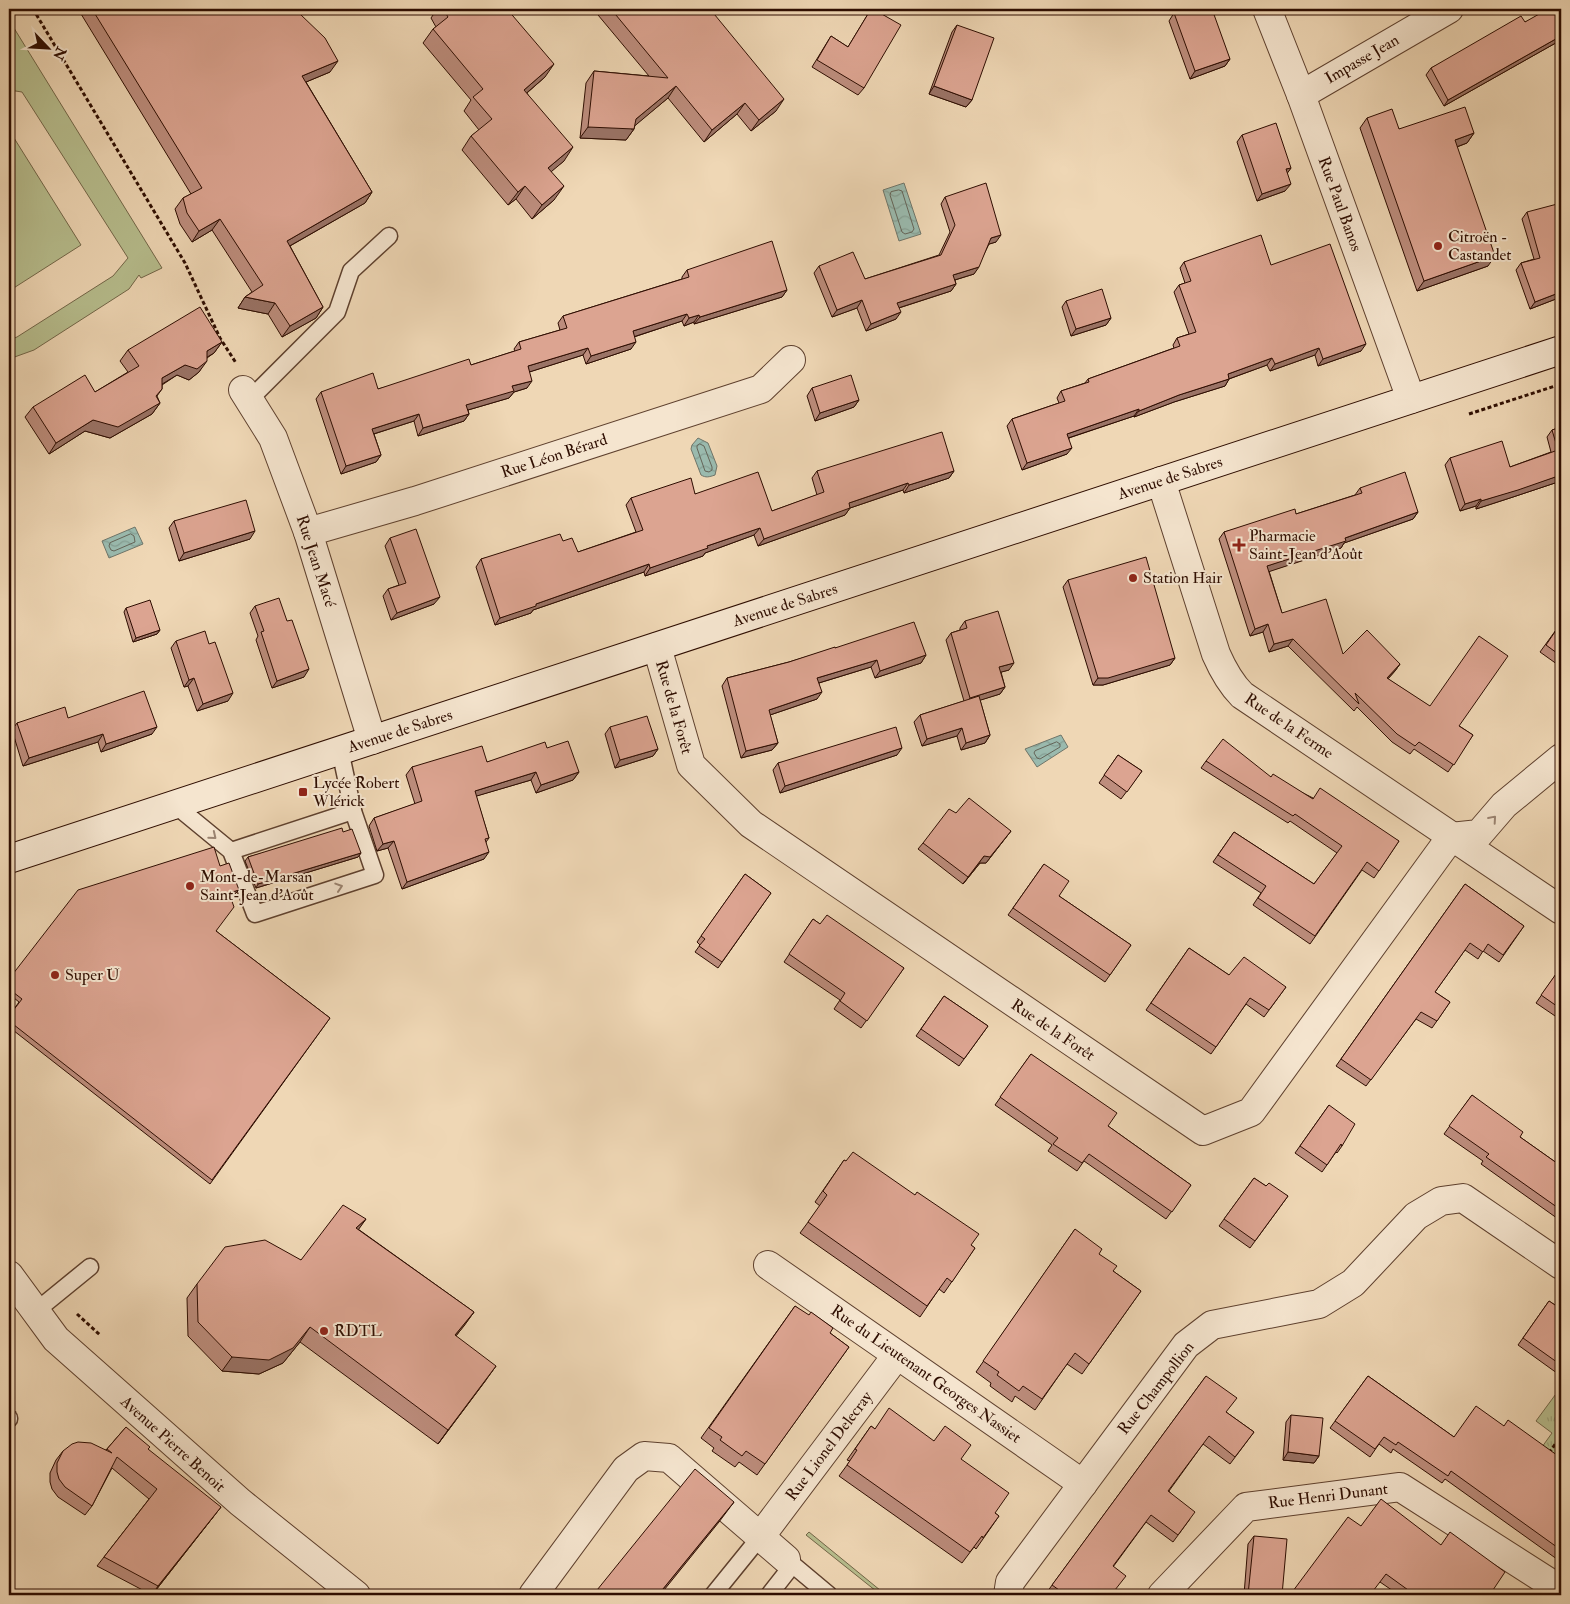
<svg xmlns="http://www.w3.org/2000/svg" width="1570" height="1604" viewBox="0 0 1570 1604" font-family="'IM FELL Double Pica',serif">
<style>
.grass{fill:url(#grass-tufts);stroke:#726648}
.pitch{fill:#b7be8e;stroke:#726648}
.water{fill:url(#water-waves);stroke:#6f7569}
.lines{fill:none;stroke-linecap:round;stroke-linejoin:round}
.shore{stroke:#646458;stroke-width:1}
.service-casing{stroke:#5e402e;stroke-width:19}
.minor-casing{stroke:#5e402e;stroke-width:30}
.secondary-casing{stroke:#2e0d01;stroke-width:30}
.path{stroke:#2e0d01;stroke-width:3;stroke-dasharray:4 2.5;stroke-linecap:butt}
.service{stroke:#f5e5cf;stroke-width:16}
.minor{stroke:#f5e5cf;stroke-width:28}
.secondary{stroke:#f5e5cf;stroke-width:28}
.wall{fill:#bd8d7d;stroke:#2e0d01}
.shaded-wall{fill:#9a7366;stroke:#2e0d01}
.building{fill:#dca491;stroke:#2e0d01}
.oneway{stroke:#9b8472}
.poi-dot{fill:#8f2418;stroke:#f5e5cf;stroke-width:2}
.labels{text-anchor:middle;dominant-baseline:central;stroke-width:4;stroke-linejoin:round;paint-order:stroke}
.street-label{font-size:16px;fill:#2e0d01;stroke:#f5e5cf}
.poi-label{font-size:16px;fill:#2e0d01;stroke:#f5e5cf;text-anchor:start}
</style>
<defs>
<pattern id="grass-tufts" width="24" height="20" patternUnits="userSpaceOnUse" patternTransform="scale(1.25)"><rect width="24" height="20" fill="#b7be8e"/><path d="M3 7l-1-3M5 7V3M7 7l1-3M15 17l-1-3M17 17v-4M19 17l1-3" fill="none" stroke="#9ea279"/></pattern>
<pattern id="water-waves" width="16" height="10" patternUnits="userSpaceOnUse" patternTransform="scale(1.25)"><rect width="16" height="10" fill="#9abaae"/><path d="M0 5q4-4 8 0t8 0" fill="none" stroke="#859f94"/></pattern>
</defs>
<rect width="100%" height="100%" fill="#efd7b5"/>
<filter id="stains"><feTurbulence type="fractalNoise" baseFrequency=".004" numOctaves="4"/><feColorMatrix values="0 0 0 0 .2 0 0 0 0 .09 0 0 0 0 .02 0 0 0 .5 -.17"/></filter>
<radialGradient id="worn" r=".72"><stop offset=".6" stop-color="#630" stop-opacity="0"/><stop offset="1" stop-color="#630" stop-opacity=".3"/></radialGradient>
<g class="grass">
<path d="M1561,1387V1448L1508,1522L1494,1514L1552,1433L1536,1421Z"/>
<path d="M809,1532L886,1595H881L806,1535Z"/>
</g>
<g class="pitch">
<path d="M9,20L162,268L141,278L139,275L129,289L34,350L9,359V340L17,337L113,276L128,258L22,92L9,90Z"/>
<path d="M9,130L81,245L9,291Z"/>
</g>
<g class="water">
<path d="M904,183L921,234L899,241L883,190Z"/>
<path d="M698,438L708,443L717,466L715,475C709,477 706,478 701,475L691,449L692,445Z"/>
<path d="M135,527L143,544L109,558L102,541Z"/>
<path d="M1061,735L1068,747L1037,767L1025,749Z"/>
</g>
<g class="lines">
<g class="shore">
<path d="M899,190L902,191L914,229L912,232L905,234L902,232L890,195L891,192Z"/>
<path d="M700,444L704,446L712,467V470L709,472L705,471L697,448V446Z"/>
<path d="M131,534L134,536L135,542L114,551L111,550L109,546L110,543Z"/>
<path d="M1057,742L1060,744V747L1040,759L1037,758L1034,753L1035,751Z"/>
</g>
<g class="service-casing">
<g id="service">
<path d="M249,400L337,312L351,271L389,236"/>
<path d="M175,805L231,851L255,914L375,875L353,811L340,750"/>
<path d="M231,851L353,811"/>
<path d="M36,1311L90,1267"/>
<path d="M9,1418V1419"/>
<path d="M713,1595L760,1537"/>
<path d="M769,1595L787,1572L786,1559L829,1595"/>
</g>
</g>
<g class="minor-casing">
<g id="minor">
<path d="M1267,9L1301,95L1411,399"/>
<path d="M1301,95L1449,9"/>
<path d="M243,390L273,438L308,532L372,740"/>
<path d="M1161,481L1216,654C1223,670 1230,683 1242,695L1561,910"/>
<path d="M308,532L415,501L761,389L791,360"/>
<path d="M657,647L691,765L751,824L1203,1131L1251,1112L1451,837"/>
<path d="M1451,837L1479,834L1504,805L1561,758"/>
<path d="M768,1265L1083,1484"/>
<path d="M9,1275L56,1339L240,1502L356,1595"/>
<path d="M760,1537L897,1355"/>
<path d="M533,1595L626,1469L644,1456L669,1458L786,1559"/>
<path d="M1008,1595L1010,1582L1186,1345L1212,1325L1319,1304L1353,1283L1416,1216L1441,1201L1463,1198L1561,1265"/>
<path d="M1162,1595L1246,1507L1400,1487L1561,1590"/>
</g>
</g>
<g class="secondary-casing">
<path id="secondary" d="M9,859L1561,350"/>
</g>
<g class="path">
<path d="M33,9L185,263L220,338L236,363"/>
<path d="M1469,414L1561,384"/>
<path d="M77,1314L100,1335"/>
<path d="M1549,1453L1561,1436"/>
</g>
<use href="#service" class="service"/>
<use href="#minor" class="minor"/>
<use href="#secondary" class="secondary"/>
</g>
<g class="wall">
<path d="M78,9H288L330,72L306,82L372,192L365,203L290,246L323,307L316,318L282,337L268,314L238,308L245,297L252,292L212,230L192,242L180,224L175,209L183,198L191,194Z"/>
<path d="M437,9H507L545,77L527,93L564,161L551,171L554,200L532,219L516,199L508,205L462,150L471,136L479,130L464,111L471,100L423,43L433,29L436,27L431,18Z"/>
<path d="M593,9H710L776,111L751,131L737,114L704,142L668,98L635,125L634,129L626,140L580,138L586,83L594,71L649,76Z"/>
<path d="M764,9H774L768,14Z"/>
<path d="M871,9L864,88L858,95L812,67L831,36L848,47Z"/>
<path d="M1327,9H1340L1329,14Z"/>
<path d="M1561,9V40L1444,106L1426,75L1431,68L1525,22Z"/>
<path d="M1174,13L1230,59L1225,66L1190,79L1169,21Z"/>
<path d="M957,25L972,100L966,107L929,94L952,32Z"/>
<path d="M1367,118L1399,129L1474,133L1467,143L1457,147L1488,266L1417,291L1360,128Z"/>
<path d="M1242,135L1291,168L1287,173L1285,191L1257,201L1237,142Z"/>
<path d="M945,197L996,242L989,244L974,274L955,280L956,284L951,291L899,308L896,319L866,331L857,308L832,317L814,273L819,266L865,279L939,255L950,232L941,204Z"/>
<path d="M1527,212L1561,297L1530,309L1516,270L1521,263L1534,259L1522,219Z"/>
<path d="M1184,262L1271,265L1361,351L1318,366L1315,355L1270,371L1267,365L1229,379L1225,386L1174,402L1134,417V416L1069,438L1067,454L1022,470L1007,426L1012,419L1059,403L1057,398L1061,391L1085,383L1088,379L1174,348L1173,345L1177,338L1189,334L1174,292L1179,285L1185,283L1180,268Z"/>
<path d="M687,270L787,290L782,297L694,324V322L684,326L682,321L634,337L631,349L586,364L583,355L529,372L527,388L514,392L509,398L468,410L469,414L464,421L418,436L414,421L374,434L381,455L376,462L341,474L316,399L321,392L378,389L471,365L515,351L514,349L519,342L560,330L558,323L563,316L682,279V277Z"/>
<path d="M1066,301L1111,318L1106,325L1071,336L1062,307Z"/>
<path d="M222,342L214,353L207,358L199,372L189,380L177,375L162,385V389L157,396L160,403L152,414L110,438L85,431L49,454L25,417L33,407L95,392L128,372L120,361L128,350Z"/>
<path d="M812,388L859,400L854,407L815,421L807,396Z"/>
<path d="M1561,427V481L1513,497L1476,509V506L1460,511L1445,465L1450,458L1510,467L1551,452L1547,437L1552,430Z"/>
<path d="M817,471H954L949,478L904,493L903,490L850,508L845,515L758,546L754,535L705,553L703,556L645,576L644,572L533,610L531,613L495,625L476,567L481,559L563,541L578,552L636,532L626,505L631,498L695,494L772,511L817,495L812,478Z"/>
<path d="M1360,488L1418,512L1413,519L1344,543L1341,548L1269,571L1282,613L1343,654L1400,664L1395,671L1388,679L1473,735L1448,772L1414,749L1410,754L1392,742L1357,707L1354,711L1288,646L1269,652L1263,632L1250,636L1219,539L1224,532L1296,514L1355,495Z"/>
<path d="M174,521L250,539L179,561L169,528Z"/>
<path d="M390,538L434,604L391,620L383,596L388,589L399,585L385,546Z"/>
<path d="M1068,580L1175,658L1170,665L1103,685H1093L1063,587Z"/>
<path d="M255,606L304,677L272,688L256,640L258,636L250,613Z"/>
<path d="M126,608L160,630L157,634L133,642L124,612Z"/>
<path d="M965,621L1009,670L1001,672L1005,687L1000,694L980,700L990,735L985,743L961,750L957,736L922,746L914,722L920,715L964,701L946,640L951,633L960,630V628Z"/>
<path d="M1561,623V667L1540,652Z"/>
<path d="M176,641L228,701L197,711L188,686L184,687L171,648Z"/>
<path d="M835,648L926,655L921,663L875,678L871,667L819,683L817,699L770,715L778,743L772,750L741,758L722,686L727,678L789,662Z"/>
<path d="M17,723L152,734L101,752L98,742L23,766L12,730Z"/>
<path d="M610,727L658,749L653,756L615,768L605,734Z"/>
<path d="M547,748L579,772L573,780L536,793L531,780L476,796L489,838L486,842L484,859L402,889L388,848L377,851L369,826L374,818L415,804L406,775L412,767L487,762Z"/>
<path d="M897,755L780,793L773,770L778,763Z"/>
<path d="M1118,755L1142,771L1121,799L1099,783Z"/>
<path d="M1206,761L1271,777L1399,841L1374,878L1362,870L1310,944L1253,905L1261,893L1213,862L1234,832L1314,884L1337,853L1290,821L1288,823L1201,768Z"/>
<path d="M956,813L1011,831L986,863H980L963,884L918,849L923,843Z"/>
<path d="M343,832L361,853L358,857L256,888L245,861L248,857Z"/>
<path d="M1044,864L1059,896L1131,945L1105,982L1008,915Z"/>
<path d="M220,866L236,893L230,895L216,931L330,1018L210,1184L9,1027V1016L19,1002L9,994V979Z"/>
<path d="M745,874L771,893L718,968L695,952L700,945L697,942Z"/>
<path d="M1465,884L1524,926L1499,962L1483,951L1478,959L1465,950L1435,992L1450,1002L1432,1028L1416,1019L1366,1086L1336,1066Z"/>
<path d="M813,919L820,924L904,968L861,1028L834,1009L840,1000L784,962Z"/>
<path d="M1189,948L1229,975L1286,987L1264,1017L1246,1004L1211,1054L1146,1010Z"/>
<path d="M1561,967V1020L1536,1003Z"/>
<path d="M944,996L988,1026L959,1066L916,1036Z"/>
<path d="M1031,1054L1108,1126L1191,1185L1166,1219L1084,1161L1077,1171L1048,1151L1052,1145L995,1105Z"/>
<path d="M1472,1095L1520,1137L1561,1166V1221L1481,1164L1483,1161L1444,1134Z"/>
<path d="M1329,1105L1342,1146L1337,1153L1336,1152L1322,1172L1295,1153Z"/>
<path d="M844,1160L975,1248L944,1293L939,1289L920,1317L800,1233L820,1206L815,1202Z"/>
<path d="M1254,1178L1266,1186L1288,1196L1250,1248L1219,1226Z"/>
<path d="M366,1219L358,1229L474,1312L456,1336L486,1380L438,1444L300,1342L283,1363L259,1374L222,1371L188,1336L187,1298L197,1284L301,1260Z"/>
<path d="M1075,1229L1099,1254L1113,1271L1141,1291L1082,1374L1067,1364L1035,1410L1015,1396L1012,1402L990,1386L991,1383L976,1372Z"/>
<path d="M1549,1301L1561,1309V1376L1518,1345Z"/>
<path d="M795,1306L830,1333L849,1347L757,1475L739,1462L735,1467L712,1451L714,1448L701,1438Z"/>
<path d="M1206,1376L1226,1412L1254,1432L1230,1464L1203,1444L1169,1491L1190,1519L1173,1542L1146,1522L1113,1567L1111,1595H1051L1047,1592Z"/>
<path d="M1368,1376L1454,1437L1504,1426L1561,1458V1562L1445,1479L1442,1483L1393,1449L1391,1453L1379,1444L1370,1457L1330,1428Z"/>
<path d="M1291,1415L1319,1456L1314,1463L1283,1460L1286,1422Z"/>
<path d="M871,1426L875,1429L934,1441L961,1459L995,1513L999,1516L976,1549L974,1547L962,1563L839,1476L850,1461L847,1460Z"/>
<path d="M126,1427L214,1516L152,1595L97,1566L149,1499L112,1468L92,1506L85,1515L58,1497L52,1489L50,1482V1473L56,1460L63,1451L106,1450Z"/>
<path d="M1361,1526L1493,1590L1501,1595H1399L1380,1582Z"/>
<path d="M1254,1536L1282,1595H1244L1248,1544Z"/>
</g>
<g class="shaded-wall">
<path d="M1333,9H1340L1329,14Z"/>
<path d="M1561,36V40L1444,106L1448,100Z"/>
<path d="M1230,59L1225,66L1190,79L1195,71Z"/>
<path d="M338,61L330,72L294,87L302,76Z"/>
<path d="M554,64L545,77L515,103L524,90Z"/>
<path d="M676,86L668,98L631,129H634L626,140L580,138L588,127L636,119Z"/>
<path d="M934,86L972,100L966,107L929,94Z"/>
<path d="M784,99L776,111L751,131L759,120Z"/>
<path d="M745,103L737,114L704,142L712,130Z"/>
<path d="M1474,133L1467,143L1448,150L1455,140Z"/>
<path d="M573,147L564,161L539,182L548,168Z"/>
<path d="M1291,168L1286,175V169Z"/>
<path d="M1291,184L1285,191L1257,201L1262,194Z"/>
<path d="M525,186L516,199L508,205L518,192Z"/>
<path d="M564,186L554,200L532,219L542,205Z"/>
<path d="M372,192L365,203L279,252L287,241Z"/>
<path d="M220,219L212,230L192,242L199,231Z"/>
<path d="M1001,235L996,242L986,245L991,238Z"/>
<path d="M1495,256L1488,266L1417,291L1424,281Z"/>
<path d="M979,267L974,274L948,282L953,275Z"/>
<path d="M956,284L951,291L892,310L897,303Z"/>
<path d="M787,290L782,297L694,324L700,317Z"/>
<path d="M1561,292V297L1530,309L1535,302Z"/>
<path d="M245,297L275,303L268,314L238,308Z"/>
<path d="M862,300L857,308L832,317L837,310Z"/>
<path d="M323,307L316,318L282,337L290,326Z"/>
<path d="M901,312L896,319L866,331L871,324Z"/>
<path d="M687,314L682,321L627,339L633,331Z"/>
<path d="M699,315L694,322L684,326L689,318Z"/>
<path d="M1111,318L1106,325L1071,336L1076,329Z"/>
<path d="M222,342L214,353L199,362L207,351Z"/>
<path d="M636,342L631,349L586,364L591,356Z"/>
<path d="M1366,344L1361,351L1318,366L1323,359Z"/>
<path d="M588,348L583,355L523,374L528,366Z"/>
<path d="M1319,348L1315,355L1270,371L1275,364Z"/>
<path d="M1272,358L1267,365L1223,381L1228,374Z"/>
<path d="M207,361L199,372L189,380L177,375L154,389L162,378L185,365Z"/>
<path d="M1229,379L1225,386L1174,402L1134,417L1139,411L1179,395Z"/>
<path d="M532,381L527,388L514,392L509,398L461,412L466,405L512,386Z"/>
<path d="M859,400L854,407L815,421L820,413Z"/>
<path d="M160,403L152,414L110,438L85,431L49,454L56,443L93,420Z"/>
<path d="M1139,409L1134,416L1062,440L1067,434Z"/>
<path d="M419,414L414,421L367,436L372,429Z"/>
<path d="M469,414L464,421L418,436L423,428Z"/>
<path d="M1072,448L1067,454L1022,470L1027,463Z"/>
<path d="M381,455L376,462L341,474L346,466Z"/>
<path d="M954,471L949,478L904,493L909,485Z"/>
<path d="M1561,475V481L1513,497L1476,509L1481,501Z"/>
<path d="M908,483L903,490L850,508L845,515L758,546L764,539L849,503Z"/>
<path d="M1481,499L1476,506L1460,511L1465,504Z"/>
<path d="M1418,512L1413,519L1344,543L1341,548L1262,574L1267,566Z"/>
<path d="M760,528L754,535L705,553L703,556L645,576L650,568L707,546Z"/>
<path d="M255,531L250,539L179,561L184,553Z"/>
<path d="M649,564L644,572L533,610L531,613L495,625L500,618L536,604Z"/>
<path d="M440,597L434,604L391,620L397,613Z"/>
<path d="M1268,624L1263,632L1250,636L1255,629Z"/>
<path d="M160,630L157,634L133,642L136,638Z"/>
<path d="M1293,639L1288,646L1269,652L1274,644Z"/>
<path d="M926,655L921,663L875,678L880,671Z"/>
<path d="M1175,658L1170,665L1103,685H1093L1098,678Z"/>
<path d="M877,660L871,667L812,685L817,678Z"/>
<path d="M1014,663L1009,670L994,674L999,667Z"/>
<path d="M1400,664L1395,671L1382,685L1387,678Z"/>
<path d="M309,669L304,677L272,688L277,681Z"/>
<path d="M194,678L188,686L184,687L189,680Z"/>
<path d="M1005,687L1000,694L965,705L970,698Z"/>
<path d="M822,692L817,699L764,717L769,710Z"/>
<path d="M233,693L228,701L197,711L203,704Z"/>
<path d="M157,727L152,734L101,752L106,744Z"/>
<path d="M962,728L957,736L922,746L927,739Z"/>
<path d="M103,734L98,742L23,766L29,758Z"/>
<path d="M990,735L985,743L961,750L966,743Z"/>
<path d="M778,743L772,750L741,758L746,751Z"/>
<path d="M902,748L897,755L780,793L785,786Z"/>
<path d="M658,749L653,756L615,768L620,760Z"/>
<path d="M536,772L531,780L470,798L475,791Z"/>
<path d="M579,772L573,780L536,793L541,785Z"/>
<path d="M1011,831L986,863H980L963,884L984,856Z"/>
<path d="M394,841L388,848L377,851L383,844Z"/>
<path d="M489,852L484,859L402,889L407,882Z"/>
<path d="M361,853L358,857L256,888L258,884Z"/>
<path d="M239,890L236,893L227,896L229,893Z"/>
<path d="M366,1219L356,1233V1228Z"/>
<path d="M474,1312L464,1326L445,1349L455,1335Z"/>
<path d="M310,1327L300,1342L283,1363L259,1374L222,1371L232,1357Z"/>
<path d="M496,1366L486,1380L438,1444L448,1430Z"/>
<path d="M1288,1452L1319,1456L1314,1463L1283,1460Z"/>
<path d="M734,1502L719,1522L660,1595H658Z"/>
<path d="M221,1507L214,1516L152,1595L158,1586Z"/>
</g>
<g class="building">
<path d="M92,9H288L300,14L325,38L338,61L302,76L372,192L287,241L323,307L290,326L275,303L245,297L263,285L220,219L199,231L187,213L183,198L202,188Z"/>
<path d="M443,9H507L554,64L524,90L573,147L548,168L564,186L542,205L525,186L518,192L471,136L492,119L473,97L483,89L433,29L448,17Z"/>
<path d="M611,9H710L784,99L759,120L745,103L712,130L676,86L636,119L634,129L588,127L594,71L668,78Z"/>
<path d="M871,9H873L901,25L864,88L817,60L831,36L848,47Z"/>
<path d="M1186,9H1212L1230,59L1195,71L1174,13Z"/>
<path d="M1548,9H1561V36L1448,100L1431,68L1521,16L1525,22Z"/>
<path d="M957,25L994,38L972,100L934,86Z"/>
<path d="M1465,107L1474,133L1455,140L1495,256L1424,281L1367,118L1392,109L1399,129Z"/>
<path d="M1276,123L1291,168L1286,169L1291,184L1262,194L1242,135Z"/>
<path d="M986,183L1001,235L991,238L979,267L953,275L956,284L897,303L901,312L871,324L862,300L837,310L819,266L853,252L865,279L941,255L955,225L945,197Z"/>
<path d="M1561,203V292L1535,302L1521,263L1540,258L1527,212Z"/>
<path d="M1261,235L1271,265L1330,244L1366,344L1323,359L1319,348L1275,364L1272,358L1228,374L1229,379L1179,395L1139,411V409L1067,434L1072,448L1027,463L1012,419L1065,401L1061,391L1089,382L1088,379L1180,346L1177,338L1196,332L1179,285L1191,281L1184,262Z"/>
<path d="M772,241L787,290L700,317L699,315L689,318L687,314L633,331L636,342L591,356L588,348L528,366L532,381L512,386L514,391L466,405L469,414L423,428L419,414L372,429L381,455L346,466L321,392L373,373L378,389L469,359L471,365L521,349L519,342L567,328L563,316L689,277L687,270Z"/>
<path d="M1102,289L1111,318L1076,329L1066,301Z"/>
<path d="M200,307L222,342L207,351V361L197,369L185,365L162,378V389L156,396L160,403L118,427L93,420L56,443L33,407L85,375L95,392L139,366L128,350Z"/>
<path d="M851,375L859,400L820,413L812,388Z"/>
<path d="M1561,427V475L1518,490L1481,501V499L1465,504L1450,458L1502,441L1510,467L1558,450L1552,430Z"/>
<path d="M942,432L954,471L909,485L908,483L849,503L850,508L764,539L760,528L707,546L708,548L650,568L649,564L536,604V606L500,618L481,559L560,534L563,541L572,538L578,552L643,530L631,498L691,478L695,494L758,472L772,511L824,492L817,471Z"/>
<path d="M1405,472L1418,512L1345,538L1346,541L1267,566L1282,613L1326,599L1343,654L1367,630L1400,664L1387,678L1430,706L1479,636L1508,656L1459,726L1473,735L1454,765L1419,742L1415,746L1397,734L1355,693L1359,704L1293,639L1274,644L1268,624L1255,629L1224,532L1295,509L1296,514L1362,493L1360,488Z"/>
<path d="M246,500L255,531L184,553L174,521Z"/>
<path d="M416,529L440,597L397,613L388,589L406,583L390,538Z"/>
<path d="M1146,557L1175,658L1108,678H1098L1068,580Z"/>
<path d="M279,598L287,621L292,620L309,669L277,681L261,632L264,631L255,606Z"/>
<path d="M150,600L160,630L136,638L126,608Z"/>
<path d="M998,611L1014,663L999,667L1005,687L970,698L951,633L967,628L965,621Z"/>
<path d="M914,622L926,655L880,671L877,660L817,678L822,692L769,710L778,743L746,751L727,678L789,662L835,647V648Z"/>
<path d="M1561,623V656L1546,645Z"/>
<path d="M205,631L209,644L215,642L233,693L203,704L194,678L189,680L176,641Z"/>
<path d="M144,691L157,727L106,744L103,734L29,758L17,723L65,707L68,718Z"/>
<path d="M979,696L990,735L966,743L962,728L927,739L920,715Z"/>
<path d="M647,716L658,749L620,760L610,727Z"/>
<path d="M896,727L902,748L785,786L778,763Z"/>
<path d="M1223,739L1271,777L1273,774L1313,799L1320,788L1399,841L1379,871L1367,862L1315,936L1258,898L1266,886L1218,855L1234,832L1314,884L1342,846L1295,814L1293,816L1206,761Z"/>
<path d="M568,741L579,772L541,785L536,772L475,791L489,838L485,839L489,852L407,882L394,841L383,844L374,818L422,801L412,767L482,746L487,762L545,742L547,748Z"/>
<path d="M1118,755L1142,771L1127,792L1104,775Z"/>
<path d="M969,798L1011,831L990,857L984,856L968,877L923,843L949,809L956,813Z"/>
<path d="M342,828L343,832L352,829L361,853L258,884L248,857Z"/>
<path d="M214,847L220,866L229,863L239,890L229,893L234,907L216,931L330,1018L212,1180L9,1021V1016L22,999L9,989V979L78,890Z"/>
<path d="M1044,864L1069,881L1059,896L1131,945L1110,975L1013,908Z"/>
<path d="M745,874L771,893L722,962L699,946L705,939L701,936Z"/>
<path d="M1465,884L1524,926L1503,955L1488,944L1483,952L1470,943L1435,992L1450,1002L1437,1021L1421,1012L1371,1080L1341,1059Z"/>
<path d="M827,915L904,968L867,1021L840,1001L845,993L789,954L813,919L820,924Z"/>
<path d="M1189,948L1229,975L1244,957L1286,987L1269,1010L1250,998L1216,1047L1151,1003Z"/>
<path d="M1561,967V1009L1541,995Z"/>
<path d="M944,996L988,1026L964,1059L921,1029Z"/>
<path d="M1031,1054L1117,1113L1108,1126L1191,1185L1172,1212L1089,1154L1082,1163L1053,1144L1058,1138L1000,1097Z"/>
<path d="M1472,1095L1523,1132L1520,1137L1561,1166V1210L1486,1157L1489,1154L1449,1126Z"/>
<path d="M1329,1105L1355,1124L1342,1146L1341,1144L1327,1165L1300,1146Z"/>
<path d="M853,1152L915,1195L917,1192L979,1234L971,1245L975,1248L952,1282L947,1278L927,1306L808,1222L827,1195L823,1191L844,1160L846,1161Z"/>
<path d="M1254,1178L1266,1186L1269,1183L1288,1196L1255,1241L1224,1219Z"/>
<path d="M343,1205L366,1219L356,1228L474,1312L455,1335L496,1366L448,1430L310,1327L293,1348L269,1360L232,1357L198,1322L197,1284L225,1247L265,1240L301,1260Z"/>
<path d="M1075,1229L1102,1249L1099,1254L1117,1266L1113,1271L1141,1291L1089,1364L1075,1353L1042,1399L1023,1386L1019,1391L997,1375L999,1372L983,1361Z"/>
<path d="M1549,1301L1561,1309V1365L1523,1338Z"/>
<path d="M795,1306L809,1315L811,1312L833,1328L830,1333L849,1347L765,1464L746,1451L742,1456L720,1440L722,1437L709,1428Z"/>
<path d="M1206,1376L1237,1398L1226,1412L1254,1432L1235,1457L1209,1436L1168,1491L1195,1512L1178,1535L1151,1515L1113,1566L1126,1576L1111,1595H1097L1094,1592L1092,1595H1066L1052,1585Z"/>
<path d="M1368,1376L1454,1437L1476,1406L1504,1426L1508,1420L1561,1458V1550L1451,1471L1448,1476L1398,1442L1396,1445L1384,1437L1375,1449L1335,1421Z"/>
<path d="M889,1408L934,1441L945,1426L971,1445L961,1459L1009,1493L995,1513L999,1516L983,1538L982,1536L970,1552L847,1465L857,1450L855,1449L871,1426L875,1429Z"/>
<path d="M1291,1415L1323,1418L1319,1456L1288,1452Z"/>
<path d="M126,1427L150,1447L148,1449L221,1507L158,1586L104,1557L157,1489L117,1457L92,1506L65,1487L59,1479L57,1472V1463L63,1451L72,1444L78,1442L91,1443L112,1453L107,1449Z"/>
<path d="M695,1469L734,1502L658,1595H593Z"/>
<path d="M1381,1499L1441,1545L1450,1532L1505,1572L1493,1590L1501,1595H1415L1386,1574L1370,1595H1290L1348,1517L1361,1526Z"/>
<path d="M1254,1536L1287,1539L1282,1595H1248Z"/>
</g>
<defs><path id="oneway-chevron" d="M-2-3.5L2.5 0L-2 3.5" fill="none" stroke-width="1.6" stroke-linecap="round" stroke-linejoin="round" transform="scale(1.25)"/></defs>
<g class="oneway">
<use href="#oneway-chevron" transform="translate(1493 819) rotate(-49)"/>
<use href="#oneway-chevron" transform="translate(213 836) rotate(39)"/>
<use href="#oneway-chevron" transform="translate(339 887) rotate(-18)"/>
</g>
<g class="poi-dot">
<circle cx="1438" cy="246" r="5"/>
<path d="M1236.5 537.5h5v5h5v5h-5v5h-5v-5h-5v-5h5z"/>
<circle cx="1133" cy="578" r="5"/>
<rect x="298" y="787" width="10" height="10" rx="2.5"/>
<circle cx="190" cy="886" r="5"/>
<circle cx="55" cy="975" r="5"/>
<circle cx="324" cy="1331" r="5"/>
</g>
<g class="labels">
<g class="street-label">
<text transform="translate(1362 59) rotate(-30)">Impasse Jean</text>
<text transform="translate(1340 204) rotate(70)">Rue Paul Banos</text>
<text transform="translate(554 456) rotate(-18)">Rue Léon Bérard</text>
<text transform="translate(1170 478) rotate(-18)">Avenue de Sabres</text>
<text transform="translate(316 561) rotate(72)">Rue Jean Macé</text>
<text transform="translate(785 605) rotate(-18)">Avenue de Sabres</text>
<text transform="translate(674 707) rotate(74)">Rue de la Forêt</text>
<text transform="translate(1289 726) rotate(34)">Rue de la Ferme</text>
<text transform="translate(400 731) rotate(-18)">Avenue de Sabres</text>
<text transform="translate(1053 1030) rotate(34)">Rue de la Forêt</text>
<text transform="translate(926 1374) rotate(35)">Rue du Lieutenant Georges Nassiet</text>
<text transform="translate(1156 1388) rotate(-52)">Rue Champollion</text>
<text transform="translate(173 1444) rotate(42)">Avenue Pierre Benoit</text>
<text transform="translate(829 1446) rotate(-53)">Rue Lionel Delecray</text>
<text transform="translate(1328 1496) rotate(-7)">Rue Henri Dunant</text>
</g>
<g class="poi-label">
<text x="1448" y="237">Citroën -<tspan x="1448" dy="18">Castandet</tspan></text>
<text x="1249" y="536">Pharmacie<tspan x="1249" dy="18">Saint-Jean d'Août</tspan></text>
<text x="1143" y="578">Station Hair</text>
<text x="313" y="783">Lycée Robert<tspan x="313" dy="18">Wlérick</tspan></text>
<text x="200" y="877">Mont-de-Marsan<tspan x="200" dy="18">Saint-Jean d'Août</tspan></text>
<text x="65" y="975">Super U</text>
<text x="334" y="1331">RDTL</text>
</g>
</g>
<rect width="1570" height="1604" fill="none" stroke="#efd7b5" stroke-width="30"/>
<rect x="10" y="10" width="1550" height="1584" fill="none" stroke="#2e0d01" stroke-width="2.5"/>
<rect x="15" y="15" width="1540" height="1574" fill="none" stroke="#2e0d01"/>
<g transform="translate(48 48) rotate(115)" stroke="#f5e5cf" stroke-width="4" paint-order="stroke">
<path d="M0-4L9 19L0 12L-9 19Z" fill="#2e0d01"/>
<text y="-8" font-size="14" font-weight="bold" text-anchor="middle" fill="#2e0d01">N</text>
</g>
<rect width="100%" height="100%" filter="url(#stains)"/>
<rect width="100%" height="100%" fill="url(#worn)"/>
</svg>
